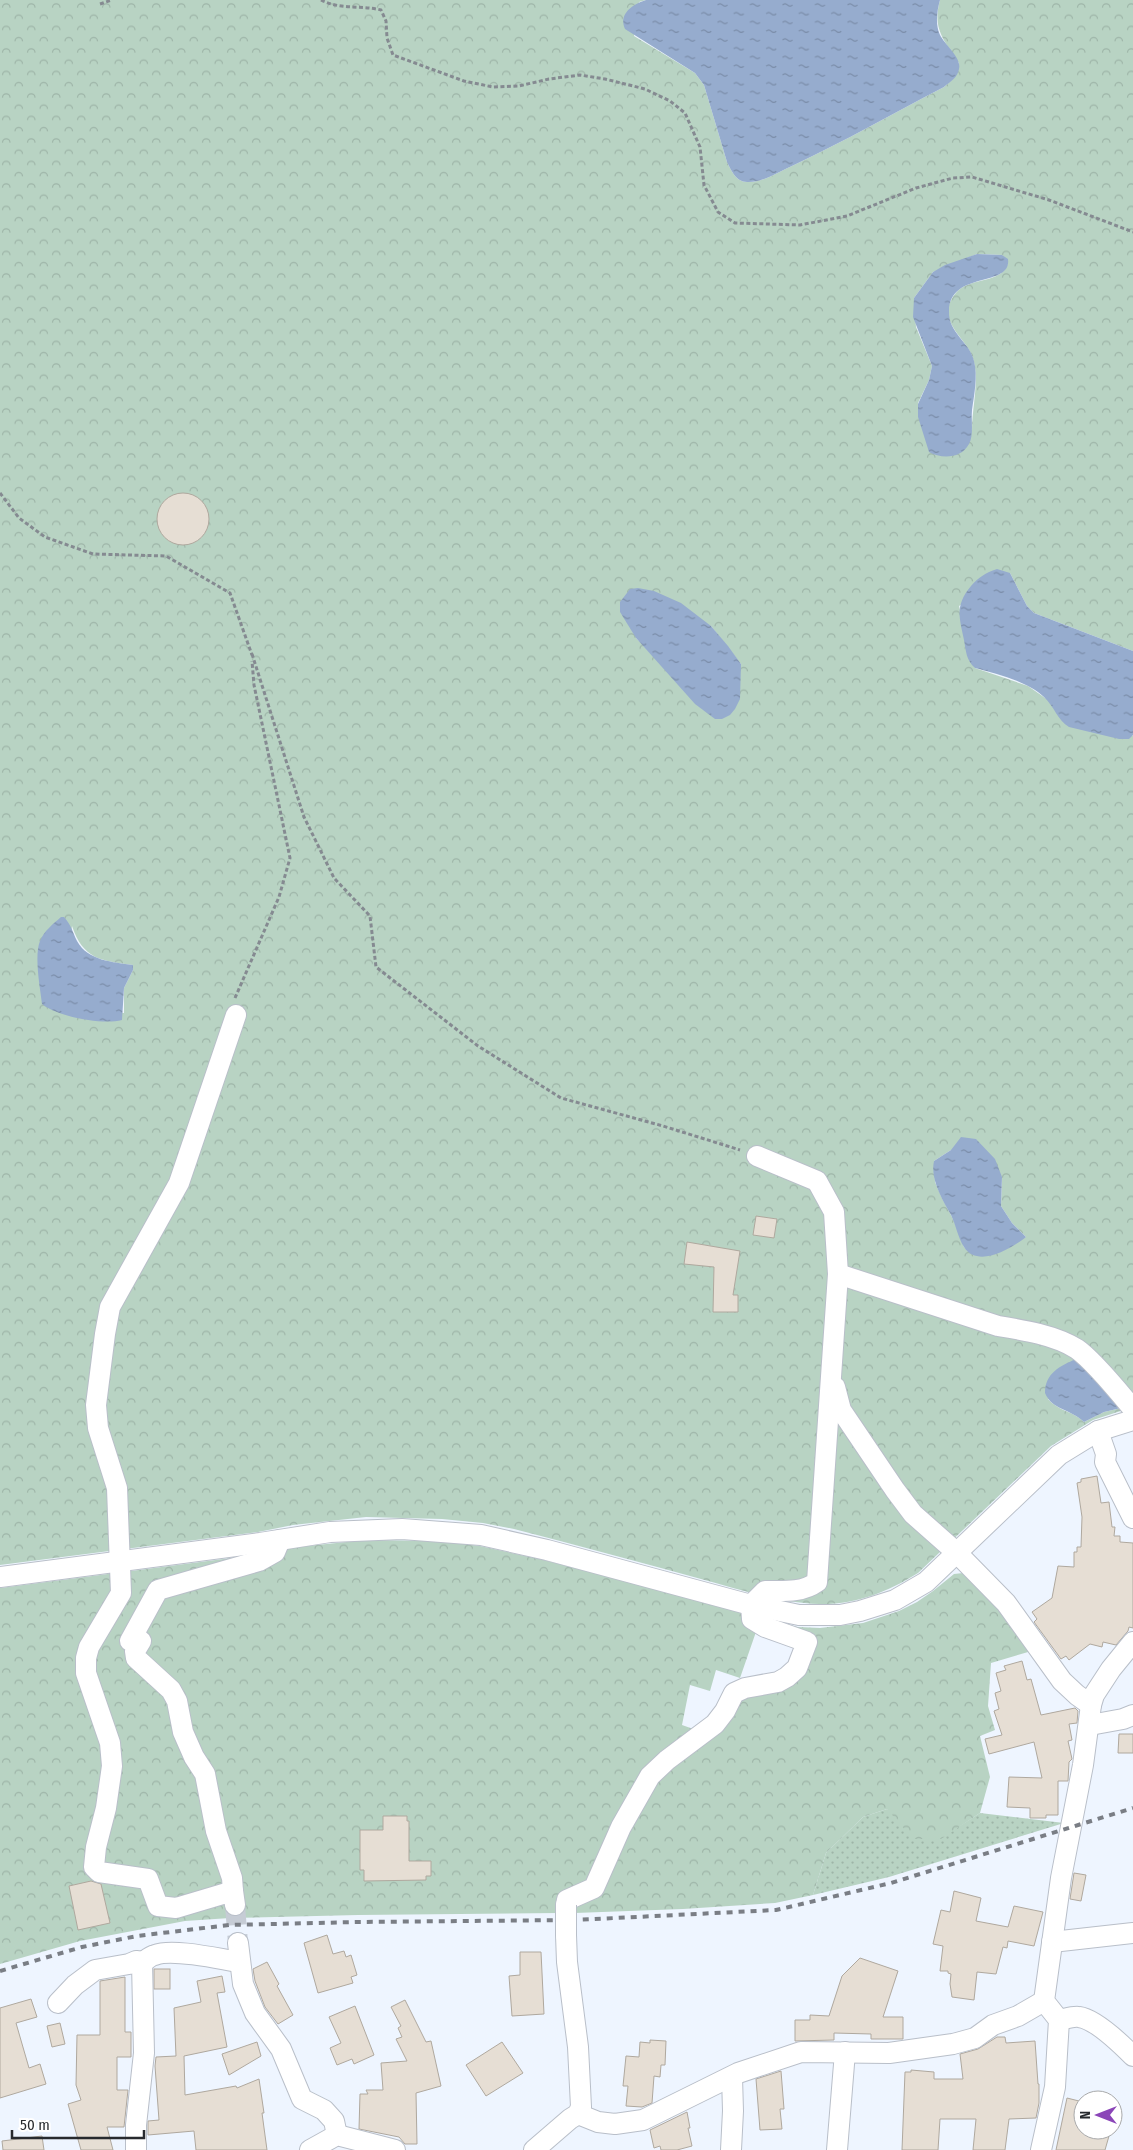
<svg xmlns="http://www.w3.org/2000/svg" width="1133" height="2150" viewBox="0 0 1133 2150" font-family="'Fira Sans Condensed',sans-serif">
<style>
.grass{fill:url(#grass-dots)}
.forest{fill:url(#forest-crowns);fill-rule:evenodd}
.water{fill:url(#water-ripples)}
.building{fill:#e6ded4;stroke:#afa89e}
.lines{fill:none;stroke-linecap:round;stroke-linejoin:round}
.minor-tunnel{stroke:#c6ccd5;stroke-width:20;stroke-dasharray:20 10;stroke-linecap:butt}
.minor-casing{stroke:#b9bfc9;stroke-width:22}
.path{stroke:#858a91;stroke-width:3;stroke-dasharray:4 2.5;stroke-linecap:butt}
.minor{stroke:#fff;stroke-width:20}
.rail{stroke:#7a7e85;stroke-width:4;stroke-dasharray:6 6;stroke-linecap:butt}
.minor-bridge-casing{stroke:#b9bfc9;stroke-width:22;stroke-linecap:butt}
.minor-bridge{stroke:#fff;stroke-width:20}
</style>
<defs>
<pattern id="grass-dots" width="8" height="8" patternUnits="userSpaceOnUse" patternTransform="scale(1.25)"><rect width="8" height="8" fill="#b8d3c3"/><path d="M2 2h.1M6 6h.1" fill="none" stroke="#9eb5a8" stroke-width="1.8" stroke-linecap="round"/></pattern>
<pattern id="forest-crowns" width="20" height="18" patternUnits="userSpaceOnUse" patternTransform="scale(1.25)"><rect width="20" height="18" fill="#b8d3c3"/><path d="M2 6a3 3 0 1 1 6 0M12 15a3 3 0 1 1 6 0" fill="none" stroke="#9eb5a8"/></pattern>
<pattern id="water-ripples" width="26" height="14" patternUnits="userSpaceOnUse" patternTransform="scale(1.25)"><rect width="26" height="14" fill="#96acce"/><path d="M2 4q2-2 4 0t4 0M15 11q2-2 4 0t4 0" fill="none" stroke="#7a8ca8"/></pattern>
</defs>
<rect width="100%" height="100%" fill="#eef5ff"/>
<path class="grass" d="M887,1809L941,1838L980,1813L1064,1823L889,1877L813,1895L826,1853L863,1817Z"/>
<g class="forest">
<path d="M0,0H646L639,2L634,36L695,73L704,85L727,162C731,170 736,182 747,182C763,183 780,171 794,165C845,141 894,113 944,87L954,78L959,63C944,40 932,29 940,0H1133V651L1034,613L1027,606L1010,573L959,606L975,668L1028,686L1048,700L1132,736L1133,735V1407L1093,1420L1051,1446L918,1573C888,1592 855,1605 819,1604C779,1603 739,1589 701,1579C639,1562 577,1545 514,1529L483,1523L442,1519L366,1517L293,1525L258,1532L0,1565ZM977,254L1002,255L1008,263C1002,285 968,276 955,294C933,322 970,339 974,362C979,383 972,408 972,430L918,417V403L929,380L932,366L916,327L914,298L933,272ZM711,626L741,664L657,660L636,638ZM72,926C83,959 101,961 133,965V970L124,988V1013L63,1014ZM951,1150L1002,1177L1001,1206L1012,1223L1026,1237L974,1255L964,1247L954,1221L941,1196L935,1182L934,1161ZM1048,1399L1121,1408L1104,1412L1084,1422C1073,1411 1058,1411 1048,1399Z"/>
<path d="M366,1540L441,1541L480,1546L544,1560L739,1611L748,1623L757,1629L740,1678L716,1670L710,1691L690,1685L682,1725L699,1731L664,1757L595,1879L560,1913L358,1915L230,1918L185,1921L80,1941L0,1964V1588L261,1554L297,1547Z"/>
<path d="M972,1572L1035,1650L991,1663L988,1706L995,1730L980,1736L990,1777L980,1813L941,1839H913L887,1809L863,1817L826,1853L813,1895L775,1903L683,1909L575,1913L571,1903L596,1891L645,1792L737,1696L779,1685L811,1640L761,1618L798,1627L820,1628L863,1623L899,1611L917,1602L933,1591L954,1574Z"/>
</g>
<g class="water">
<path d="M646,0H940C937,11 935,24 940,35C945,45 962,58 959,69C958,77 950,82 944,87C894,113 845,141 794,165C780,171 763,183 747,182C736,182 731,170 727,162L704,85L695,73L625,29C618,14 633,4 646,0Z"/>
<path d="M977,254L1002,255L1008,259C1012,288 950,270 949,311C948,333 970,342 974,361C978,376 974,396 972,410C971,421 974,435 969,444C961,459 941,459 929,452L918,417V404L929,380L932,366L913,317L914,298L933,272L945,265Z"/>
<path d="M997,569L1010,573L1027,606L1034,613L1133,651V735L1129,739H1119L1069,727C1058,721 1054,706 1044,697C1027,681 997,674 975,668C966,660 966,651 964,640C959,617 955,605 971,586C979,577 985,573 997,569Z"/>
<path d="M638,588L654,591L681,603L711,626L728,646L741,664L740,699L735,709L730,715L722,719H715L695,704L636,638L620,612V602L630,589Z"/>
<path d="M61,917H64C72,926 72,931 77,941C88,961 113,962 133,965V970L124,988L122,1020C102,1025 58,1017 42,1004C40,987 34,956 40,941C44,931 53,924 61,917Z"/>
<path d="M961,1137L976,1139L995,1159L1002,1177L1001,1206L1012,1223L1026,1237C1012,1248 978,1269 964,1247C958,1238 956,1225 951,1215C942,1199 930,1179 934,1161L951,1150Z"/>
<path d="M1076,1359H1079L1121,1408L1104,1412L1084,1422C1071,1409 1052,1410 1045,1393C1045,1373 1060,1366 1076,1359Z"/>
</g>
<g class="building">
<circle cx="183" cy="519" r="26"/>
<path d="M756,1216L777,1219L774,1238L753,1235Z"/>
<path d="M687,1242L740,1251L733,1295H738V1312H713L714,1267L684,1264Z"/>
<path d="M1097,1476L1101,1503L1109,1502L1112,1527H1115L1114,1536H1120V1542L1133,1543V1628L1129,1627L1128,1631L1116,1645L1103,1642L1102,1647L1090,1644L1069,1660L1066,1656L1061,1659L1034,1622L1037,1619L1032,1612L1052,1598L1058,1566L1074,1567V1552H1077V1547H1081L1082,1517L1077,1483L1081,1482V1479Z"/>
<path d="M1022,1661L1027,1680L1031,1679L1041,1715L1075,1708L1078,1711L1077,1723L1069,1724L1072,1740L1068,1741L1072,1759L1069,1762L1068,1781H1058V1815H1046V1818H1030V1808L1007,1807L1009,1777L1042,1778L1034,1742L989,1754L985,1739L1002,1735L994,1711L999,1709L995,1693L1001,1691L996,1673L1006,1670L1004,1666Z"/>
<path d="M1119,1734H1133V1753H1118Z"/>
<path d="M383,1816H407V1821H409V1861H431V1876H426V1880L364,1881V1870H360V1830H383Z"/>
<path d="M1074,1873L1086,1875L1081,1901L1070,1899Z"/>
<path d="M91,1881L101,1884L110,1923L78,1930L69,1886Z"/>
<path d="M954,1891L981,1898L976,1921L1008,1927L1014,1906L1043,1912L1034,1946L1008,1941L1007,1948L1003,1947L996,1974L977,1972L974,2000L952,1997L950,1984L951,1974L948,1973V1971H940L943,1946L933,1944L941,1910L950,1912Z"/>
<path d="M327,1935L333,1954L344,1951L346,1957L351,1955L357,1975L351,1977L353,1983L318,1993L304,1943Z"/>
<path d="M520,1952H541L544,2014L512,2016L509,1976L520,1975Z"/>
<path d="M860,1958L898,1971L883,2017H903V2039H871V2034L834,2033V2040L795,2041V2020H810V2015L829,2016L842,1976Z"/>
<path d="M267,1962L279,1984L277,1986L293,2015L278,2024L265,2007L255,1981L253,1969Z"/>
<rect x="154" y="1969" width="16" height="20"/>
<path d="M222,1976L225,1992L217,1993L227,2047L184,2056L185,2095L236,2086L237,2088L259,2079L264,2113H262L267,2150H196L194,2131L148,2135V2121L159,2120L155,2066L156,2057L176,2056L174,2008L201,2002L197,1981Z"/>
<path d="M125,1977V2032H131V2057H117V2090H128L124,2127H107L113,2150H81L68,2104L81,2100L76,2085L77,2035H100V1981Z"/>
<path d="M31,1999L37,2017L16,2023L29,2068L40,2064L46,2084L0,2098V2008Z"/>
<path d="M405,2000L426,2042L431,2041L441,2086L416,2093L417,2144H405L399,2137L359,2129L360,2094H368L366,2090H383L381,2063L407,2061L396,2039L402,2037L398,2028L401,2026L391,2007Z"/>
<path d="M355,2006L374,2055L354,2064L352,2059L337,2065L330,2048L341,2043L329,2017Z"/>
<path d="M60,2023L65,2044L52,2047L47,2026Z"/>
<path d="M997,2037H1005L1006,2043L1035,2041L1038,2084H1039V2103L1036,2118L1009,2119L1005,2150H973L976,2119H940L938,2150H902L905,2072H911V2070L934,2072V2079H963L960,2054L978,2049Z"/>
<path d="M650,2040L666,2041L665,2065H661L660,2077L654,2076L652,2103L642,2107L626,2106L628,2086H623L626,2056L639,2057L640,2042L650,2043Z"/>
<path d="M257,2042L261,2056L229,2075L222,2054Z"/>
<path d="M502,2042L523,2073L486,2096L466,2065Z"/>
<path d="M781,2071L784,2109H780L782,2129L760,2130L756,2079Z"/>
<path d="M1067,2098L1083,2102V2130L1109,2136L1105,2150H1056Z"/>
<path d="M687,2112L690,2128H688L692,2146L677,2150H661L660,2146L654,2148L650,2130Z"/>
<path d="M42,2136L44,2150H3L2,2141Z"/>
</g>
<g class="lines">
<path class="minor-tunnel" d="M235,1905L238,1943"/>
<g class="minor-casing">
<g id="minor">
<path d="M838,1274L998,1326C1023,1330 1055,1335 1077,1349C1094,1361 1119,1392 1133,1409"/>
<path d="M835,1387L841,1410L895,1490L913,1514L956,1552L1006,1603L1062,1681L1077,1695L1091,1705"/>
<path d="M1098,1431L1106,1454L1105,1462L1133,1518"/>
<path d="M0,1577L260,1543L330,1532L402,1529L481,1535L547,1550L751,1605L799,1615H840L860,1611L895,1600L926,1582L1059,1455L1098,1431L1133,1420"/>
<path d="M1090,1725L1123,1719L1133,1715"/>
<path d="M233,1891L232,1878L216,1831L205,1774L194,1757L183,1732L177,1701L171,1690L136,1658L135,1651L141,1641H130L158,1590L259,1561L275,1552L280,1540"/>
<path d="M235,1905L233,1891L176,1908L158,1906L148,1879L99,1872L94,1867L96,1847L106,1808L112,1766L110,1743L86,1673V1658L89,1647L121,1593L117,1488L98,1428L96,1405L105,1334L110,1307L179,1183L236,1015"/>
<path d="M566,1905L567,1900L594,1888L621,1827L650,1776L667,1760L715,1724L725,1711L734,1693L745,1688L778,1682L787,1677L797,1668L807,1642L765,1627L752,1619L751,1605L765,1591C783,1591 802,1593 817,1582L838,1274L834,1212L817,1181L757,1156"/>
<path d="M1052,1942L1133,1933"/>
<path d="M238,1943L243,1984L255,2013L281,2049L302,2099L324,2110L334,2121L337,2135"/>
<path d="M58,2003L75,1985L95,1970L129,1964L136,1961L144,1962"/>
<path d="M1059,2020C1065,2019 1073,2016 1079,2017C1095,2019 1122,2045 1133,2056"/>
<path d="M578,2114L598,2122L615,2124L643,2120L738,2073L801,2052L889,2053L953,2044L975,2038L993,2025L1018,2016L1044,2001"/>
<path d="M136,2150V2125L144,2053L142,1963C146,1960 150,1956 155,1955C173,1948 219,1959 239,1962"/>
<path d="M310,2150L337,2135L395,2150"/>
<path d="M534,2150L570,2119L578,2114L581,2107L578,2047L567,1962L566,1935"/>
<path d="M731,2150L733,2111L732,2077"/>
<path d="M837,2150L845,2052"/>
<path d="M1041,2150L1055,2087L1059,2020L1044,2001L1061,1878L1083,1765L1091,1705L1094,1695L1111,1669L1133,1642"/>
</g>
</g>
<g class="path">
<path d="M321,0C340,10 361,5 381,10L386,21L387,38L393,55L464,81L493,87L519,86L549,79L580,75L605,79L645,89L670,101L685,113L700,147L704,185L718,212L735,223L800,225L847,216L916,188L953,178L972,177L1049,200L1133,232"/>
<path d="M100,4L112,0"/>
<path d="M0,493L19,518L45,537L93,554L166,556L230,593L252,655"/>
<path d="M252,654L304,817L334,878L370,916L376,967L478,1046L561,1098L663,1126L740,1150"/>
<path d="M235,998L279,897L290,858L254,685L252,661"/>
</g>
<use href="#minor" class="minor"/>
<path class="rail" d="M0,1971L82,1947L137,1936L229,1925L358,1922L575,1920L776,1910L891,1883L1133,1808"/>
<g class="minor-bridge-casing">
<path id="minor-bridge" d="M566,1905V1935"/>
</g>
<use href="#minor-bridge" class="minor-bridge"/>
</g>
<g transform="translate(1098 2115) rotate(270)"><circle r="24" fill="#ffffff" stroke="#a9aaab"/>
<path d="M0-4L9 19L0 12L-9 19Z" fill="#8b45b8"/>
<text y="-8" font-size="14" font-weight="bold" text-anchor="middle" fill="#272a2e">N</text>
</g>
<path d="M12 2130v8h132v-8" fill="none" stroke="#272a2e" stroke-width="2.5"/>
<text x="20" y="2130" font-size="15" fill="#272a2e" stroke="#ffffff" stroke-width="4" paint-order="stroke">50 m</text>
</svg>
